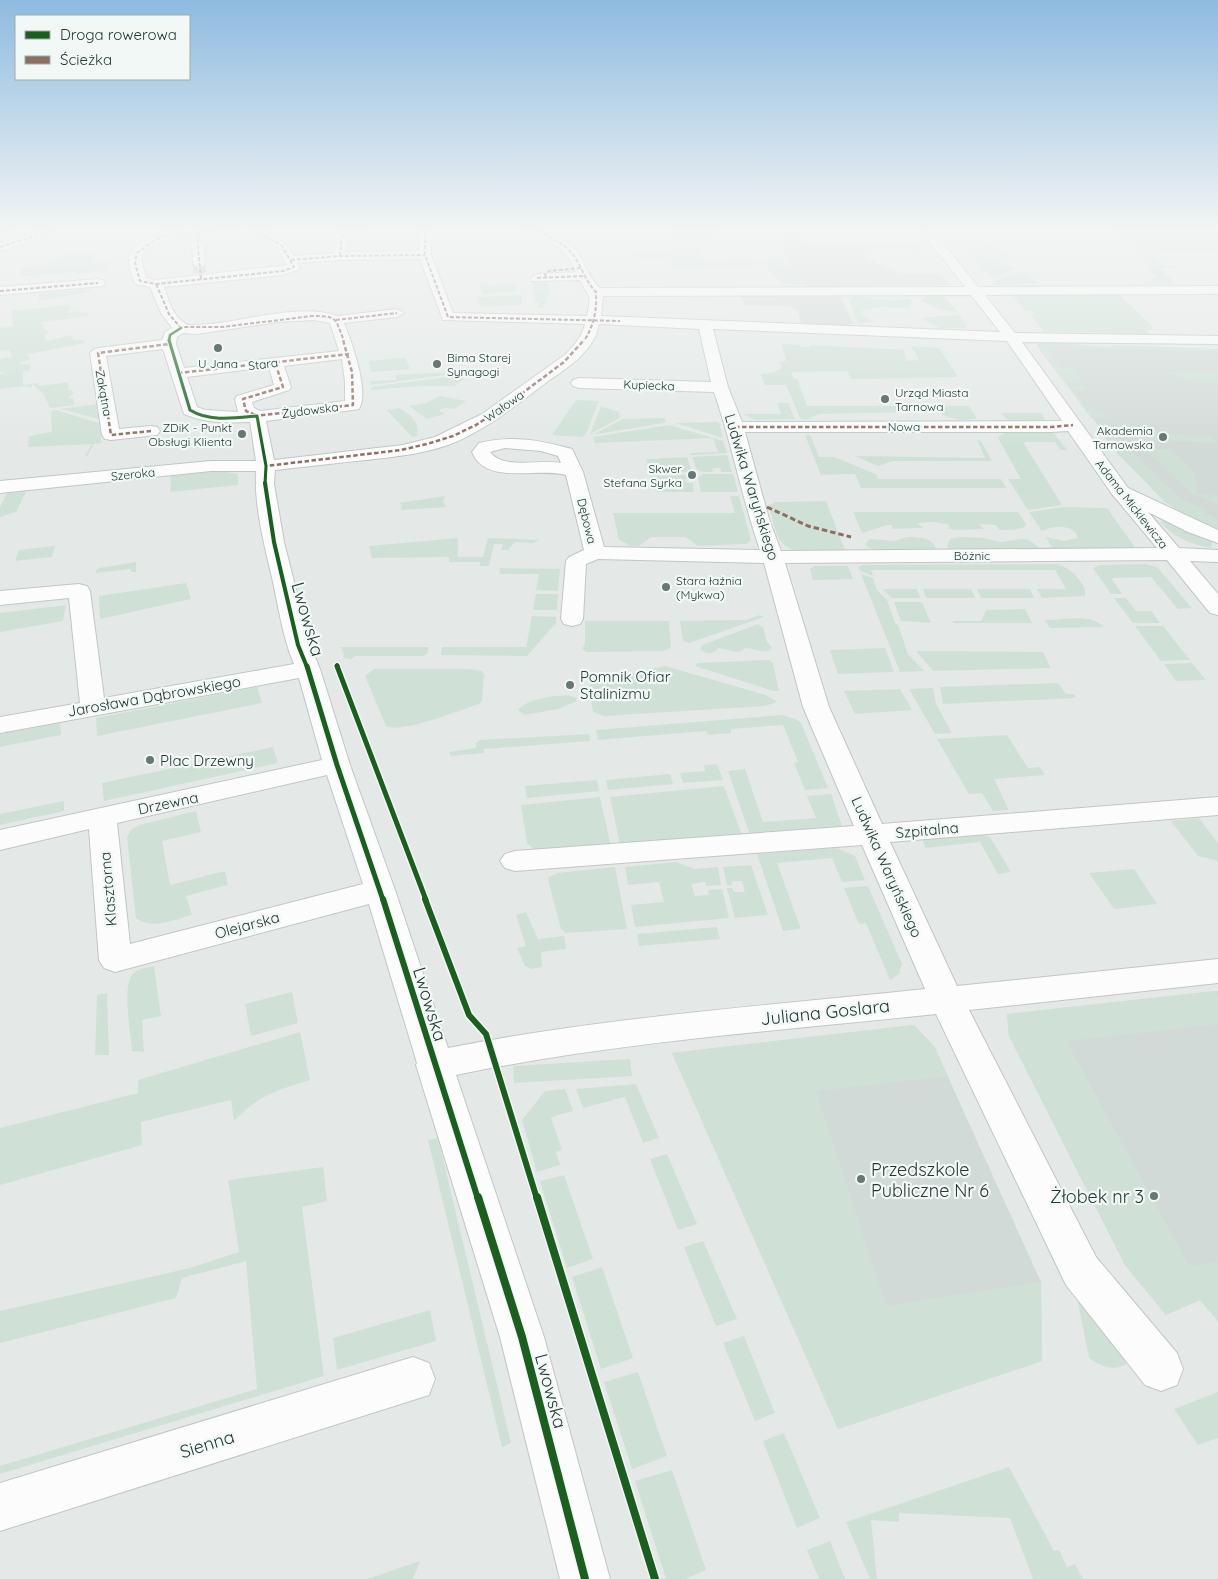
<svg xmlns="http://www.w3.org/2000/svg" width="1218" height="1579" viewBox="0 0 1218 1579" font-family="Quicksand,sans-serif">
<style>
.built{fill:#d2dad8}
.green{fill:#cfe1d7}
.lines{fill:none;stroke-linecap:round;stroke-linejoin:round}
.minor-tunnel{stroke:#bec6c4;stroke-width:13;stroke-dasharray:13 6;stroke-linecap:butt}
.minor-casing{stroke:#c1c6c4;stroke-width:2}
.minor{fill:#fbfcfb;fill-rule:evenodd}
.quiet-far2{stroke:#8d6e63;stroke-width:2;stroke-dasharray:4 2;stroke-linecap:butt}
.quiet-far1{stroke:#8d6e63;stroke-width:2.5;stroke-dasharray:4.5 2.5;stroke-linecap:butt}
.quiet{stroke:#8d6e63;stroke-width:3;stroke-dasharray:5.5 3;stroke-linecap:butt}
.cycleway-far5-casing{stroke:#f2f8f6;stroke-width:4}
.cycleway-far4-casing{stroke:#f2f8f6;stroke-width:5}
.cycleway-far3-casing{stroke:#f2f8f6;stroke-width:6}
.cycleway-far2-casing{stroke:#f2f8f6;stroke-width:8}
.cycleway-far1-casing{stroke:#f2f8f6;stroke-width:9}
.cycleway-casing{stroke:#f2f8f6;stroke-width:11}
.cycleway-far5{stroke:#1b5e20;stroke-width:2.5}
.cycleway-far4{stroke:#1b5e20;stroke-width:3}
.cycleway-far3{stroke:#1b5e20;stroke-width:4}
.cycleway-far2{stroke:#1b5e20;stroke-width:5}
.cycleway-far1{stroke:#1b5e20;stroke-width:6}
.cycleway{stroke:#1b5e20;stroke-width:8}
.poi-dot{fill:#677775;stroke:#f2f8f6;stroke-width:2}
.labels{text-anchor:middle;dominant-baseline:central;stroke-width:4.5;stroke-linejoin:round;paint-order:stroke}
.far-poi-label{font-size:12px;fill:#243a38;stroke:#f2f8f6;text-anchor:start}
.far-street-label{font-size:12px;fill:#243a38;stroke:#f2f8f6}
.street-label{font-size:15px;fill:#243a38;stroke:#f2f8f6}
.poi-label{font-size:15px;fill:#243a38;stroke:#f2f8f6;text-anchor:start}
.near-street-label{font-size:18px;fill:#243a38;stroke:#f2f8f6}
.near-poi-label{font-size:18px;fill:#243a38;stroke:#f2f8f6;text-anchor:start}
</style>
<rect width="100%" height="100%" fill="#e4e9e7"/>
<g class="built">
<path d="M1111,229H1218V252L1143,251Z"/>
<path d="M780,233H799L804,243H918L924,251H860L878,264L897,271L899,273L941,274L949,285L805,287L781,249H788Z"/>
<path d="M840,295L853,323L847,325L801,324L798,310L788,306L745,305L741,296Z"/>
<path d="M1037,346L1218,350V522L1183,505L1101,429Z"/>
<path d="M1218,991V1321L1200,1300L1166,1315L1125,1265L1009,1036L1007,1014Z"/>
<path d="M914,1025L934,1046L1041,1282L1042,1361L838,1429L672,1053Z"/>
</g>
<g class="green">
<path d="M668,229H719L720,237L696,239L703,260H715L716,261H725V259H786L804,285C781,285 776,282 765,263H755L756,266L670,267V259L637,260L629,250L670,251L667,248L640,247L637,246L662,245L668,243L667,239L633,237H673Z"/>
<path d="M1071,238H1123L1139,249C1131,249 1127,243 1120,243C1105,242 1083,248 1071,238Z"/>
<path d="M862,243H912L917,251H867Z"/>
<path d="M993,245L1015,262H1009L968,248Z"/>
<path d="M1143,251L1218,252V254H1150L1162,265L1201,268H1159L1176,283L1206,284H1142L1138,282H1154L1151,278H1157L1147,265L1136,263H1152L1150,260H1142L1136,254H1144Z"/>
<path d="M969,252H973L1020,269L990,277Z"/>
<path d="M63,254H98L90,262L107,261V270L76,275L75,272L18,277C23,262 33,268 46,265C52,264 58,258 63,254Z"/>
<path d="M1022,272L1027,273L1037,283L995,285L992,282Z"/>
<path d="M533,282H547L551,294H548L544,308H538L539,302H535Z"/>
<path d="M484,283L486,285L515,284V291L483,294L478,284Z"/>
<path d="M91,289V292L39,300V294Z"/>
<path d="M1010,293H1118L1154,328L1149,330L1147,334L1044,331L1030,315L1035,314L1031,311H1026Z"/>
<path d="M854,294L862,295L861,297C879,300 895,301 909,299L912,301L908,308L879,307L863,310L861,313L866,318L874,321L858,324L850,301Z"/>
<path d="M522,295V302L519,305L480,307L477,297Z"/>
<path d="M926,295L944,296L957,312L939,309L921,301Z"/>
<path d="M69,305L71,310H68L67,313L80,311L81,313L87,312L88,316L42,322L45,331L49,330L45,336L46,341L72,335L73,340H84L85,343L28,354L30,360L20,362L21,365L30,364V370L23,371V385L38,383L39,386L68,382L69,390H72L73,395L69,396L70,398H73L74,405L50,408L43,393L32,384V387C22,386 11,387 0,389V374L6,373L0,372V359L13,357L9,350L0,351V328L13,326L12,311Z"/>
<path d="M960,315L967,326L965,328H940L920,318Z"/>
<path d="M1045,342L1110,347L1112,345L1218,349V351L1047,348L1061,368H1072L1083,383H1065L1037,346L1038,343Z"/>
<path d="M782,344L800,345L801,347H810V345L906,350L904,351L906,361L919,360L911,346L939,348L958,377L851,379L847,371L791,372L794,379H797L807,406H905L909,412L819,414C812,416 808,422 800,418L786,385H765L761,374L772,373L782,368L779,362L786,361Z"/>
<path d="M399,358H405L410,369L371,372L369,361Z"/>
<path d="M453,372L452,374L371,385V381L396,380V375Z"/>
<path d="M1162,372H1218V381C1203,389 1178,376 1162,372Z"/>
<path d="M454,376L465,378L455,386H419L371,390V387Z"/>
<path d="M1067,385L1085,386L1088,391L1076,392L1088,410L1102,412L1106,416L1103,418H1091Z"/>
<path d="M440,396L466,401L455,409L445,408L439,410L445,414L427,419L409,406L426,403Z"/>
<path d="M576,400L599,401L586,434L582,437L552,435Z"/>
<path d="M772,403H788L795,419L755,420L743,414H781L778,404Z"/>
<path d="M98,404L99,419L60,409Z"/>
<path d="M601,406L619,412L620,418L590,434Z"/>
<path d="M927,406H969L977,419L958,420L929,410Z"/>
<path d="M400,408C411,416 420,421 417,436L412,437L387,410Z"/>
<path d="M56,410L99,423L102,443L94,444L87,456H85L92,444L28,447L29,436L52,432L51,411Z"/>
<path d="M1001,413H1041L1045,420L1042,422L1008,421Z"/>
<path d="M664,418L666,421L664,423L592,435L623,419Z"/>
<path d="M719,422L723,438L676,423Z"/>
<path d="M669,425L723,441L727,453L691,455L690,453L718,452L713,438L595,443L593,437Z"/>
<path d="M1097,429L1112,431L1161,481L1184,501L1208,510L1204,513L1218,520V529L1186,515L1165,502L1114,450Z"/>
<path d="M1132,430H1144L1150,434L1211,436L1216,442L1141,440L1137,438Z"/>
<path d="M1010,432H1053L1067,450H1061L1055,442H1023L1062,505L1028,510L1008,479H1021L998,438L1004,433Z"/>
<path d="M805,435H810L819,457H834L876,474L878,479H1001L1006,488H861L855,474L821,475Z"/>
<path d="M977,440L981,441L992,461H893L878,466L855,456L985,458Z"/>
<path d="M1145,449H1171C1187,465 1198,469 1196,493L1218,496V504L1191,493Z"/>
<path d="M727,455L732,472H721L720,468H712L713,472H703L697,470L692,457Z"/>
<path d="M687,457L691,470L687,472L651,473L646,459Z"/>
<path d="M221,471L238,474V485L170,492L171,476Z"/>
<path d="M703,474H733L738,492H701L698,477Z"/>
<path d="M688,475L692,478L685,479L686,483H693L694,492H657L651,476Z"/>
<path d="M26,492L16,512L0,517V507L7,493Z"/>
<path d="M445,496L443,502L447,507L401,510L402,505L399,503Z"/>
<path d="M730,496H739L751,540L746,544L698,546L685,537H651L639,546H631L619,540L613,513H735Z"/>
<path d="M826,501L845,550L840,552C823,552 790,557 779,539C774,530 772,515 769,505L776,502Z"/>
<path d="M1063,507L1107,508L1137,550L1053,549L1046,537L1064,541L1077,538V534C1067,524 1054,526 1042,531L1029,512Z"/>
<path d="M853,512H1018L1026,524L1025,527L1013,530H999L996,525L979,524L984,529L955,530L946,528L950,527L948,524L933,522L919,523L918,524L923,527L921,528L892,529V525H887L862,533Z"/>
<path d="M1165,520L1213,538L1211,548C1192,545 1173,537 1160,522Z"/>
<path d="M907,537C920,537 932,537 937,550C923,550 871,556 865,544L870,539L894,541Z"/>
<path d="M961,537L983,538L1001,542L1021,539L1029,540L1041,549L949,550L947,546L950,539Z"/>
<path d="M458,538V557H483L488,538L539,540L533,543L515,542L508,550H501L503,544H494L489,566H480V562H449V557L372,558L369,546Z"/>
<path d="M55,546L52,557L15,561L19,550Z"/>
<path d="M136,562V572H131L130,569L96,573V570L99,568Z"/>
<path d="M1057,564C1071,568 1078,577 1085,589V596L1042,598L1037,589H1066L1055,570H871L873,576L860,571L858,567L863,565Z"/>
<path d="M1146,564L1157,567L1192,608L1178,609L1151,577L1111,578L1122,594H1111L1093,568L1100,565Z"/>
<path d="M815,566H848L853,579L813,580L810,569Z"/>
<path d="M500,568L560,569L558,591L536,590L539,574H499Z"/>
<path d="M861,574L873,578L877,590L887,600L895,623L898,625L908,654L924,671L900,672Z"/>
<path d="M186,583L191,599L100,619L99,596Z"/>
<path d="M883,589H917L920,598H891Z"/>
<path d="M923,589H971L975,598H926Z"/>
<path d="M977,589H1030L1034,598H981Z"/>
<path d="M536,594H558L557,610H533Z"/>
<path d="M1114,598H1126L1136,611H1151L1160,623H1133Z"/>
<path d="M894,602H922L931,623L901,621Z"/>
<path d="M66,605L63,621L0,632V613Z"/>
<path d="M1025,609L1032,623H953V621H981L986,610Z"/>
<path d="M760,615L764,617L689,643L683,641L680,621L746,620Z"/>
<path d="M532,616L556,617V623L527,656L441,655L442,647H526Z"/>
<path d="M1044,620C1061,620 1092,613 1104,627L1050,628Z"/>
<path d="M585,621H669L671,648L663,651L587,652L582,649L585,644Z"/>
<path d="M758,624L763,627L767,642L772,647L769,651C760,653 754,648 745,648C736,657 729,648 718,648C714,655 705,654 700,649L702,645Z"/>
<path d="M1135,626H1163L1190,660L1161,661Z"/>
<path d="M341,647H429L427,654L422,656H355L351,659L343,658L344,655Z"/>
<path d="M885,648L894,672L838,674L830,650Z"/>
<path d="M916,651L1043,652L1051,668L933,671Z"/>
<path d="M770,660L773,663L779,691H773L695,666L698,663Z"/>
<path d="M1192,663L1206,680L1176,681L1164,664Z"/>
<path d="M665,666L766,695L776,701L775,703L764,706L603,716L593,712L589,687L593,681Z"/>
<path d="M374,669H469L482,671L484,675L482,701L479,704C460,710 402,734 386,726L365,676Z"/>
<path d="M1058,683L1066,694H1074L1076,698L943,704L940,687Z"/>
<path d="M257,687L262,703L97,736L96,718Z"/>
<path d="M933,688L936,704L952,733L935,734L909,689Z"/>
<path d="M900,689L912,710L855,714L844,691Z"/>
<path d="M568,695L577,698L575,702L558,709L524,715L518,710C528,698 553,696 568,695Z"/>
<path d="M782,715L796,719L801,723L828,788L805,790L794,763L798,762L783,725L731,729V733L708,735L706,731L598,740L596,730Z"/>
<path d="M60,723L61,735L0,747V734Z"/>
<path d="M589,734L590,741L484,749V753L451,756L449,752L476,748V743L479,740Z"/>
<path d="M1007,735L1028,768L1040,767L1045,775L994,779L1009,810L993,811L982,793L969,794L937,739Z"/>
<path d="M273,747L278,763L104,801L102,783Z"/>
<path d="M717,764L723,780L683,783L680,773L705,771L704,765Z"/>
<path d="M745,769L763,822L816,818L807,796L831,794L842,826L840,828L751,838L728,771Z"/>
<path d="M670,774L673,784L608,790L606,780Z"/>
<path d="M597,780L599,791L527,798L525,786Z"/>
<path d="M724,786L743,838L621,850L610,797Z"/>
<path d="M600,797L612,851L537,852L527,843L521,805Z"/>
<path d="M64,801V811L0,825V814Z"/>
<path d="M196,811L201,832L162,841L170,885L225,871L228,885L186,896L192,915C173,920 153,930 136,918L127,837L131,830L139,825Z"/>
<path d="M1199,818L1218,843V861L1198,856L1171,821Z"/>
<path d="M983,835L990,837L1011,872L998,874L980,842L925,848L923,840Z"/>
<path d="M837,848L855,856L865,880L842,882L832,858L777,863L801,929L783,931L757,854Z"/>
<path d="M676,862L695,869L718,867L721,885L706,886L705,882L691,884L695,896L709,895L708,890L722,889L729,918L635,927L631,905L664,902L659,882L628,885L625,867Z"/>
<path d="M751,865L768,915L735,918L727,888H732L734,892H745L742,881H732V885H727L723,867Z"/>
<path d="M615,867L627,929L566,933L561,929L548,880L549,877L557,873Z"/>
<path d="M1134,869L1157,904L1114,909L1089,873Z"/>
<path d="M868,886L902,964L899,974L890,980L866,923L859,924L844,888Z"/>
<path d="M526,912L538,939L564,936L566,949L541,952L542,967L532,969L525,966L517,948L526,946L516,915Z"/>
<path d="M717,927L720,939L639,946L637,934Z"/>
<path d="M154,966L161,1016L142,1020L144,1052L132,1051C131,1034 122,987 132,975C137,968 146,968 154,966Z"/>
<path d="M1214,991L1218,997V1024L1066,1041L1189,1266L1218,1262V1321L1200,1300L1166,1315L1125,1265L1009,1036L1007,1014Z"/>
<path d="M292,992L298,1023L251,1036L245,1004Z"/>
<path d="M107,993L109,1055H95L97,995Z"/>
<path d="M914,1025L934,1046L948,1076L816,1091L886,1306L1041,1282L1042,1361L838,1429L672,1053Z"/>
<path d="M300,1032L310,1080C276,1091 260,1094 234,1121L231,1100L141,1122L142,1145L0,1185V1128L138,1093V1080Z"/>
<path d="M630,1059L632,1076L514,1083L513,1066Z"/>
<path d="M636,1084L659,1138L643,1143L625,1097L583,1108L576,1089Z"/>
<path d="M565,1089L573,1111L551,1117L562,1150L556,1152L560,1165L537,1172L522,1120L545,1091Z"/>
<path d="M438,1138L511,1443L502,1447L428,1140Z"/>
<path d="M667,1154L697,1224L678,1230L650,1159Z"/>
<path d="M323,1167L327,1201L302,1207L324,1376L0,1474V1466L257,1389L246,1261L182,1278L176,1298L0,1343V1311L190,1268L239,1252L228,1180Z"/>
<path d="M564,1175L593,1259L567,1268L540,1181Z"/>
<path d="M703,1241L737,1319L716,1326L684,1247Z"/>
<path d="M602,1267L633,1358L601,1369L572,1277Z"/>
<path d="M1077,1297L1133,1358C1119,1373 1104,1369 1089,1358Z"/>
<path d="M430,1310L436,1341L337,1370L333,1338Z"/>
<path d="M744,1336L775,1413L755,1421L723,1343Z"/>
<path d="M638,1372L667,1456L632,1469L604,1382Z"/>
<path d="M1218,1392V1438L1198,1445L1174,1409Z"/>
<path d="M784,1433L820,1518L797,1528L763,1441Z"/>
<path d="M1009,1467L1054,1551L1059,1550L1067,1567L1075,1564L1083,1579H1033L1010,1518L899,1513V1522L871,1520L877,1579H870L846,1522Z"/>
<path d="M672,1470L706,1570L685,1579H666L635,1481Z"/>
<path d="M830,1541L845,1579H819L807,1550Z"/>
<path d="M420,1561L413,1579H367Z"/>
</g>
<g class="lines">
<path class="minor-tunnel" d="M199,264L200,273"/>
<g class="minor-casing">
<g id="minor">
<path d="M44,229H62L60,231L0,251V243Z"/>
<path d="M172,229H238L232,232C208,234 153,232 141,258L146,278L156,280L287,265L277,248L248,229C268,229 284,239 294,256L334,253L336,236L346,229H361L348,238L346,252L419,251V233L415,229H428L431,232V255L453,313L587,316C592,293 589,299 580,280L532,281L531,278L537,274L576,272L567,255L561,249L526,229C544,229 569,238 579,254C585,265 590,279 600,288L965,287L920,229H932L978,287L1218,286V294L985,295L1015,333L1218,336V344L1022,342L1128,488L1218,530V543L1188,532L1148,512L1179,548L1218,550V562L1190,561L1218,594V615L1210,613L1167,560L785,563L829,707L882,824L1218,797V815L890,842L957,986L1218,959V983L969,1010L1096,1257L1177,1353L1183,1369L1177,1385L1161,1391L1145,1385L1066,1285L936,1014C777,1031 613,1042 456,1075L544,1337L610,1579H560L500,1337L416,1065L417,1063L369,904L115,972L104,968L99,960L89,829L0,850V830L322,760L299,678L0,733V717L80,703L69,598L0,605V591L79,584L87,586L90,591L104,698L294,664C283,638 279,610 273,582C265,547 254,508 256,471H211L0,493V481L211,461H256L250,422C227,423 205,423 184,414L163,349L106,356L119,429L151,426L157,427L160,431L157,435L111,440L105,439L102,435L90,353L93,350L98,348L162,340L165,332L172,328L161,313L150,287L135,284L134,281C132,275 129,268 129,261C129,243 159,234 172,229ZM420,259L443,320L585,324C582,337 575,344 566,354L482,414L435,437L403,445L274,460L266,421L353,410L359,409C370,392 351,340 344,323L397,317L404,313L397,309L337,316C296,301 231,327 188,325C173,318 169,301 164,287L283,275L298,270L300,267L298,263L340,260ZM971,295L1000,332L601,316L603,296ZM314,320L330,323L339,351L184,368L176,344L177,337L183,333L197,334L278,322ZM599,324L699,329L711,382L579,378L573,380L571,383L573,386L579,388L714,392C732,444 742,498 760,550L604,547L583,472L572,449C539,440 513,435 479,443L472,452C485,486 539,467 566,475L584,550L569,557L566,561L561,619L564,624L572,626L580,624L583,619L586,564L598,559L764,563L803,707L854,826L515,851L505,854L500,861L505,868L515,871L862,845L925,989C766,1006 605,1017 448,1048L395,890L350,765L320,669L310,645L284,542L274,484L275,470C305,467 335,463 366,460C393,457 422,454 448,445C485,431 516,405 547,382C568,367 594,352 599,324ZM713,329L1007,341L1062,421L742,422L728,387ZM342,359L345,382V401L268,410L260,411L254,408L252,402L289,390L291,387L284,366ZM269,367L274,385L237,396L235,399L238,412L205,410L197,407L187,377ZM1068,431L1112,494L1157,548L781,551L769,519L745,432H1051ZM505,448L541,451L558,456L561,463C541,459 503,470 490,452ZM327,775L363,884L130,944L117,823Z"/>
<path d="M198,240L204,244L205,264L199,268L193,264L192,244Z"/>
<path d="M98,279L103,280L105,283L103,286L0,295V287Z"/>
<path d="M413,1357L429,1363L435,1379L429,1395L0,1531V1483Z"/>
</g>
</g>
<use href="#minor" class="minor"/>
<g class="quiet-far2">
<path d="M182,229L155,240L137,253L135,263L140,281L156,284L283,271L294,267L282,246L254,229"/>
<path d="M421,229L425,232V255L448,317L620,321"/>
<path d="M532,229C544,235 561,241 570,251C581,263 584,280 596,292C597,311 594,325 584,341"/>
<path d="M0,231L14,229"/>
<path d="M176,234L232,229"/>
<path d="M0,247L56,229"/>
<path d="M340,256L342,236L355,229"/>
<path d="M291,260L340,256L425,255"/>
<path d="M546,277L545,274L549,271L581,268"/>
<path d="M537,278L584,276"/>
<path d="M201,279L197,237L203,233"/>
<path d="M156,284L169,314L180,327H222L312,316C338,316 335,318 344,341"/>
<path d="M0,291L98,283"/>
<path d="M336,320L397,313"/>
</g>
<g class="quiet-far1">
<path d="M178,373L349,354"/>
<path d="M255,415L246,411L243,399L283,387L275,362"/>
<path d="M254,416L353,405L352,372L343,340"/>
<path d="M735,427H1051L1073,425"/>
<path d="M151,431L111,435L98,353L169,344"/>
<path d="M265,463L266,466L401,450L427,444L453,436L476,425L505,406L564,362L584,340"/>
</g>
<path class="quiet" d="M767,507L808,526L851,537"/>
<g class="cycleway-far5-casing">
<path id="cycleway-far5" d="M169,341L170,335L181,328"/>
</g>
<g class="cycleway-far4-casing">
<path id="cycleway-far4" d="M169,340L190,410C209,422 235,418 257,416L266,466L265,484"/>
</g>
<g class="cycleway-far3-casing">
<g id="cycleway-far3">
<path d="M265,483L274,542L298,645L307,667"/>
<path d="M337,665L338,667"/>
</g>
</g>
<g class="cycleway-far2-casing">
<g id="cycleway-far2">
<path d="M307,666L337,765L383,900"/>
<path d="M337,666L426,900"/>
</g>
</g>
<g class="cycleway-far1-casing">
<g id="cycleway-far1">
<path d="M383,899L478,1199"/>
<path d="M425,899L469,1015L486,1034L537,1199"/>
</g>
</g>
<g class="cycleway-casing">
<g id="cycleway">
<path d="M478,1197L522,1337L585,1579"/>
<path d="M537,1197L655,1579"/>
</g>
</g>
<use href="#cycleway-far5" class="cycleway-far5"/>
<use href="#cycleway-far4" class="cycleway-far4"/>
<use href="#cycleway-far3" class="cycleway-far3"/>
<use href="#cycleway-far2" class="cycleway-far2"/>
<use href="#cycleway-far1" class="cycleway-far1"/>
<use href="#cycleway" class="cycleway"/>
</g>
<linearGradient id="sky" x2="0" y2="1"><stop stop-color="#8ebbe0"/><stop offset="0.51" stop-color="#f3f5f4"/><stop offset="1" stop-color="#f3f5f4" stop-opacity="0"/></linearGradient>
<rect width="1218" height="450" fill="url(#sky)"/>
<g class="poi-dot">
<circle cx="218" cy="348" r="5"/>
<circle cx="437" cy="364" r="5"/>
<circle cx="885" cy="399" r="5"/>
<circle cx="242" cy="434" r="5"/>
<circle cx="1163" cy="437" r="5"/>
<circle cx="692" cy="475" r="5"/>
<circle cx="666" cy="587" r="5"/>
<circle cx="570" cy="685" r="5"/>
<circle cx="150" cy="760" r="5"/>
<circle cx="861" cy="1179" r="5"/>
<circle cx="1154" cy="1196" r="5"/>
</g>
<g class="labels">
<g class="far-poi-label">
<text x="447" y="357">Bima Starej<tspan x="447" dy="14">Synagogi</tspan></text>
<text x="218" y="363" text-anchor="middle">U Jana</text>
<text x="895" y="392">Urząd Miasta<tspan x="895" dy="14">Tarnowa</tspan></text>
<text x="232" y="427" text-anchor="end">ZDiK - Punkt<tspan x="232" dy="14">Obsługi Klienta</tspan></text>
<text x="1153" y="430" text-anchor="end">Akademia<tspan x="1153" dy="14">Tarnowska</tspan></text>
<text x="682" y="468" text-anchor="end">Skwer<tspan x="682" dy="14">Stefana Syrka</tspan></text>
<text x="676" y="580">Stara łaźnia<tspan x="676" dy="14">(Mykwa)</tspan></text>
</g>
<g class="far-street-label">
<text transform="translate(263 364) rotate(-7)">Stara</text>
<text transform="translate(649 385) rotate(2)">Kupiecka</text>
<text transform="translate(104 393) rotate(80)">Zakątna</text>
<text transform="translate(504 406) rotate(-35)">Wałowa</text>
<text transform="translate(310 410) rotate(-7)">Żydowska</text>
<text x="904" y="426">Nowa</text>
<text transform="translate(133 474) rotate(-6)">Szeroka</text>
<text transform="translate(1132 504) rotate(52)">Adama Mickiewicza</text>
<text transform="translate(587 521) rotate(76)">Dębowa</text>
<text x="972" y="555">Bóżnic</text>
</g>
<g class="street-label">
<text transform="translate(752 487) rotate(73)">Ludwika Waryńskiego</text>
<text transform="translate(154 696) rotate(-10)">Jarosława Dąbrowskiego</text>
<text transform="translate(168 803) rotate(-12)">Drzewna</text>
<text transform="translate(927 830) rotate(-5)">Szpitalna</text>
<text transform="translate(887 867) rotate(66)">Ludwika Waryńskiego</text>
<text transform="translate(108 889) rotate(-95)">Klasztorna</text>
<text transform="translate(247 925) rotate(-15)">Olejarska</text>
</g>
<g class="poi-label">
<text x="580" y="676">Pomnik Ofiar<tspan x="580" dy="17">Stalinizmu</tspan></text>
<text x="160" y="760">Plac Drzewny</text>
</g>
<g class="near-street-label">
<text transform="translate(308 619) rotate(74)">Lwowska</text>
<text transform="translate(430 1004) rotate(73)">Lwowska</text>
<text transform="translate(825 1012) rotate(-6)">Juliana Goslara</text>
<text transform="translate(551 1391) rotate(75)">Lwowska</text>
<text transform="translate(207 1444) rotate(-17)">Sienna</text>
</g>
<g class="near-poi-label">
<text x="871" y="1169">Przedszkole<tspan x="871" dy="21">Publiczne Nr 6</tspan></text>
<text x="1144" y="1196" text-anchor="end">Żłobek nr 3</text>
</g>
</g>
<rect x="15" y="15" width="175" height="65" fill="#f2f8f6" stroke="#a0acaa"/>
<rect x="25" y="31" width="25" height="8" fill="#1b5e20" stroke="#a0acaa"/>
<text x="60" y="40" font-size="15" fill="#243a38">Droga rowerowa</text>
<rect x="25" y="56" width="25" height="8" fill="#8d6e63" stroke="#a0acaa"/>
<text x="60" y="65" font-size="15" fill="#243a38">Ścieżka</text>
</svg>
